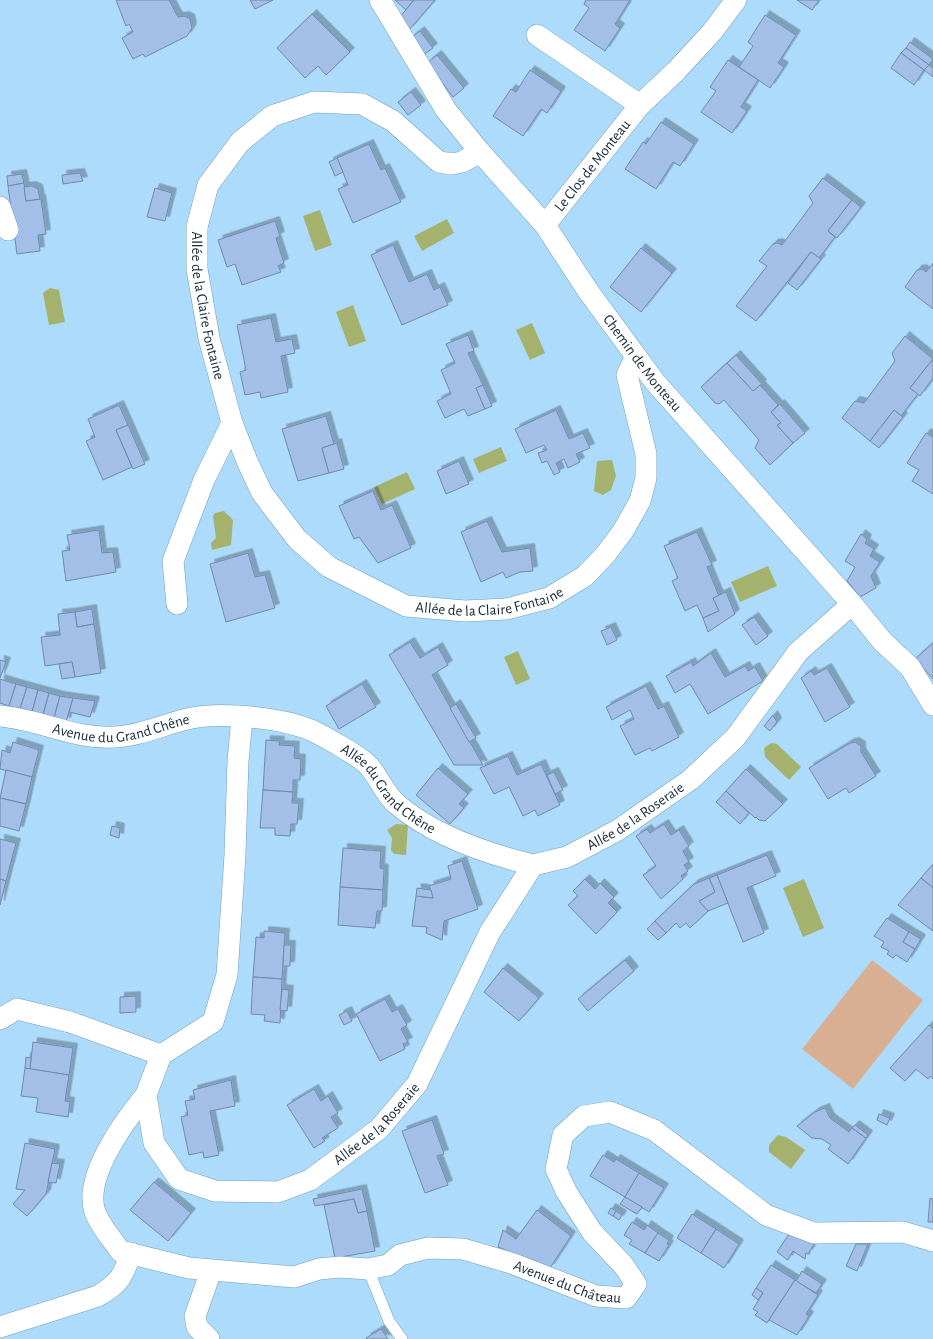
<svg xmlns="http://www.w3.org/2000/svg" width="933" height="1339" viewBox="0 0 933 1339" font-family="'Alegreya Sans',sans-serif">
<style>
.green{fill:#d8af92}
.water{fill:#a5b26e}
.building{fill:#a3bee7;stroke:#6f89af;filter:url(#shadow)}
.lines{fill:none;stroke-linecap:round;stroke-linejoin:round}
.service-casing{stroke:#719ebb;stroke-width:12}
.minor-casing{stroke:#719ebb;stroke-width:22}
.service{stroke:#fff;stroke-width:11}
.minor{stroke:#fff;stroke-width:21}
.labels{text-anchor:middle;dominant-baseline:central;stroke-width:4;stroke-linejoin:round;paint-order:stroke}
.street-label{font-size:15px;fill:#132631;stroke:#edf7fd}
</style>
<defs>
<filter id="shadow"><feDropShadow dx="4.5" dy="-4.5" stdDeviation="0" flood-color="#0004"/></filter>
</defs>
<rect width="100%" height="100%" fill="#addbfb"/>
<path class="green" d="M872,960L923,1000L853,1089L802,1049Z"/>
<g class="water">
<path d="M320,210L332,245L315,251L303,216Z"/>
<path d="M447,219L454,233L422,251L414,236Z"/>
<path d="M50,288L59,290L65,322L49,325L43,293Z"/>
<path d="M353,305L366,341L349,347L336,312Z"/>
<path d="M532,323L545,353L530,360L516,330Z"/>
<path d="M501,447L507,461L479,473L473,459Z"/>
<path d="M612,460L616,476L611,490L603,495L594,491L597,461Z"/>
<path d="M407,472L415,489L382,504L374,487Z"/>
<path d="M224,511L233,520L231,545L212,550L211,543L216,538L213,516L215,513Z"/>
<path d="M768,566L777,586L740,602L731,582Z"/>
<path d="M518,651L530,679L516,685L504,657Z"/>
<path d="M771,743L777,744L801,767L789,780L765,757L764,748Z"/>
<path d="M396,824L408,825L406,855L394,854L391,850L392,838L387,830Z"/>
<path d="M804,879L824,928L803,937L783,888Z"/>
<path d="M778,1135L786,1137L805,1150L791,1169L769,1152V1145Z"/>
</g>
<g class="building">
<path d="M116,0H169L178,17L185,16L190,19L192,28L187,36L145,57L143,54L133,59L122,38L133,32L129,24L126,26Z"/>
<path d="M250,0H273L255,9Z"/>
<path d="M395,0H414L406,10Z"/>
<path d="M414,0H435L409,30L400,17Z"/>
<path d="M586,0H630L615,24L620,28L605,51L574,30L589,8L584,4Z"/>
<path d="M797,0H819L812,10Z"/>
<path d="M312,14L350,52L326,75L318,66L305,78L277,48Z"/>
<path d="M765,15L796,35L778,63L784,67L770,88L739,67L753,46L748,42Z"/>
<path d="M420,31L433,48L422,56L411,38Z"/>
<path d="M910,42L933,59L929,65L906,48Z"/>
<path d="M906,48L929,65L924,70L901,53Z"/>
<path d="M901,53L924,70L914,85L891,68Z"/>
<path d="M437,55L464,88L453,97L427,63Z"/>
<path d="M728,60L758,80L741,107L747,111L732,133L701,112L716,91L710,87Z"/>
<path d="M929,65L933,68V77L924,70Z"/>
<path d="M530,70L561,91L547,113L541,109L523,136L493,116L511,89L516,92Z"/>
<path d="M411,92L421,105L408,115L398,102Z"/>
<path d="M661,122L694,144L680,166L673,162L656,189L625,169L643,142L646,144Z"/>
<path d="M369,144L381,170L385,168L401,202L353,223L338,189L348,185L337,158Z"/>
<path d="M337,158L343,172L335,176L329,162Z"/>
<path d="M80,173L83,181L63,184L62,175Z"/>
<path d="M22,174L24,183L8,186L7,176Z"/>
<path d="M823,178L852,200L828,231L835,237L819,258L811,252L756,321L736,306L767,266L759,261L773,244L778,243L782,245L813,203L809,196Z"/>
<path d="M24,183L26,201L41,199L46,234L38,235L40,251L17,254L8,186Z"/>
<path d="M32,186L38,189L40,199L26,201L24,187Z"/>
<path d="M155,188L172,193L165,221L147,217Z"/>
<path d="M852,200L861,207L837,238L828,231Z"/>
<path d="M275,221L280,236L276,238L284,263L278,266L281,272L242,285L235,264L227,267L218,240Z"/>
<path d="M393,245L409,282L427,274L434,290L440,287L448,305L402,325L371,255Z"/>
<path d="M641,248L672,273L641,312L610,287Z"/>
<path d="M811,252L821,259L797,290L788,283Z"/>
<path d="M933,263V309L905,287L917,270L922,269L926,272Z"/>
<path d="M271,318L276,342L292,339L295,353L281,356L288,392L261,398L260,392L245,395L240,372L246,370L237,325Z"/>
<path d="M468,335L474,351L468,353L483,385L476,388L485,409L468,416L464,409L445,418L437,401L451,394L441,370L455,363L446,344Z"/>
<path d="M905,336L933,359L910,388L918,394L901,416L894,410L870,441L842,418L855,401L864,403L895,361L892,353Z"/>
<path d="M736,355L762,384L753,391L727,363Z"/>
<path d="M933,359V378L920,396L910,388Z"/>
<path d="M727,363L753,391L760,385L778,405L771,412L781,423L777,425L793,443L770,465L755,448L759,440L724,400L719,404L715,403L701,387Z"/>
<path d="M483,385L492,406L485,409L476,388Z"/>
<path d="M780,404L805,433L793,443L777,425L781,423L771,412Z"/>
<path d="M119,405L128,425L116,430L132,467L103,480L86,441L95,437L88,419Z"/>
<path d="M556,410L569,439L583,433L590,448L576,454L580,462L568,468L564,459L556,463L560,472L554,475L547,461L542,463L538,453L547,450L544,445L526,453L515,429Z"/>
<path d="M894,410L903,417L879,448L870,441Z"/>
<path d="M326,416L334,444L322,448L329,473L298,481L282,429Z"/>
<path d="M128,425L145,464L133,469L116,430Z"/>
<path d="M926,433L933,437V494L912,481L919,470L907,463Z"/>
<path d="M337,443L344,469L329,473L322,448Z"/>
<path d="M459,461L469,484L446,494L437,471Z"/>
<path d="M373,491L381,510L392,505L411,548L378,563L359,537L354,539L339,506Z"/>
<path d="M487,521L502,552L530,548L533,571L520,572L506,578L503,572L481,582L461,532Z"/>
<path d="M99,530L102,553L113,552L116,572L66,581L62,551L70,550L67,535Z"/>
<path d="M697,532L712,565L707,567L719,596L713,598L719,611L703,618L697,605L685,611L672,581L678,578L664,546Z"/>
<path d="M861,534L867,539L865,543L874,549L870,556L880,562L871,576L876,588L860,597L847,581L855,567L845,561Z"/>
<path d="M248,553L255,577L265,575L275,608L226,622L210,564Z"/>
<path d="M726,592L735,614L708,632L703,618L719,611L713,598Z"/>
<path d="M92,609L94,624L77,627L75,612Z"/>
<path d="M75,612L77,627L94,624L101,673L75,677L72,662L45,666L41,637L60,635L58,614Z"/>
<path d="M754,617L768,636L756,645L742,625Z"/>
<path d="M611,627L617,640L607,645L601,631Z"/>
<path d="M410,642L420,658L438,647L448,665L432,675L483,765H454L389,655Z"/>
<path d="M933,643V679L915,659Z"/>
<path d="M711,653L725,677L745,666L748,671L755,667L763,681L708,714L690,684L675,693L666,676L691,662L693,666Z"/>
<path d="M0,660L6,662L0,678Z"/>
<path d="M72,662L75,677L62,679L59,664Z"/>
<path d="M827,668L850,707L825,722L801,678L811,671L814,675Z"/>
<path d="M0,679L16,684L9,706L0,703Z"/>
<path d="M16,684L27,687L20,709L9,706Z"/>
<path d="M362,684L376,707L339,729L326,706Z"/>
<path d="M646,686L658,709L664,706L679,737L652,751L650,748L635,755L620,726L634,719L630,710L612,720L606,707Z"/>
<path d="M27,687L38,690L32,712L20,709Z"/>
<path d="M38,690L49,693L43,715L32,712Z"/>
<path d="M49,693L60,696L54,718L43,715Z"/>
<path d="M60,696L73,698L66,722L54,718Z"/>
<path d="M73,698L95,701L90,717L69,712Z"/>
<path d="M456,704L476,738L469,742L450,708Z"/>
<path d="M773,715L777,722L770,731L764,726Z"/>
<path d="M266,740L280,741L279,745L295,746L294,758L301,759L300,780H293V792L263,790Z"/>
<path d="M13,742L39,750L32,777L0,769L2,750L10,753Z"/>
<path d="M855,742L861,746V752L876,776L849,793L846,788L828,799L809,768L850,743Z"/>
<path d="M508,756L517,775L541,764L560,805L538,816L535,810L523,816L509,787L494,794L480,768Z"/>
<path d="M438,768L468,794L459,804L464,808L450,824L416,795Z"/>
<path d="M746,769L783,804L765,821L759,820L756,817L755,818L726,791Z"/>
<path d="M6,770L32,777L26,804L0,798Z"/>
<path d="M554,772L563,790L555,794L547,775Z"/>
<path d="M263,790L293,792L292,803H299L297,824H291L290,836L275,835V828H260Z"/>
<path d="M726,791L749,813L740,824L716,802Z"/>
<path d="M0,798L26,804L19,831L0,826Z"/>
<path d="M664,824L671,835L679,830L689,846L683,851L689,862L684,865L688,871L681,876L683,879L661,899L643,875L656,866L636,836L647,829L650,833Z"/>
<path d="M112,826L120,828L119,838L110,835Z"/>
<path d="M0,839L16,843L6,881L0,879Z"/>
<path d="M343,848L381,851L380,868L384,869L383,890L340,887Z"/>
<path d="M767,855L776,876L747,888L764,933L743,942L717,875Z"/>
<path d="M462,861L478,909L444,921L442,940L426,933L427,927L412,926L416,896L433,898L429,886L451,879L448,866Z"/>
<path d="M933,864V888L921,878Z"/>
<path d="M717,875L728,903L708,911L699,901L715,892L709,878Z"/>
<path d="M709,878L715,892L699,901L708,911L690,928L686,923L680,928L676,923L666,933L655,921L694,884Z"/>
<path d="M921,878L933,888V931L898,905Z"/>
<path d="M0,879L6,881L0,905Z"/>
<path d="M585,879L595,889L600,883L614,897L608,903L617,912L596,934L568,905L578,896L573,891Z"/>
<path d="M340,887L383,890L382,911H377L375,928L338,925Z"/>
<path d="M417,888L431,890L433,898L416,896Z"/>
<path d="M887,918L909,932L903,942L915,949L907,962L896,955L893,958L887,954L889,951L881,947L884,942L874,936Z"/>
<path d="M655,921L666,933L658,940L647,929Z"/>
<path d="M264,931L285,933L282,979L253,977L256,937L264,938Z"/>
<path d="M909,932L921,939L915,949L903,942Z"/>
<path d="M284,945H291L290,966H283Z"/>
<path d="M625,960L634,971L588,1011L578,999Z"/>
<path d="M503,968L539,998L519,1021L484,992Z"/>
<path d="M253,977L282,979L280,1023L264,1021L265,1015L251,1014Z"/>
<path d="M282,989L289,990L287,1011L280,1010Z"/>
<path d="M136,996V1012L120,1013V997Z"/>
<path d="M385,999L392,1012L398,1009L407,1025L401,1029L408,1042L403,1044L405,1049L380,1061L356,1014Z"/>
<path d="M347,1011L352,1021L344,1025L339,1015Z"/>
<path d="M929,1025L933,1029V1079L930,1076L928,1079L916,1069L905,1081L890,1068Z"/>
<path d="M33,1042L73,1048L69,1075L30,1069Z"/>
<path d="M26,1057L31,1058L30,1069L25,1068Z"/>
<path d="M25,1068L69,1075L65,1101L70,1102L68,1117L36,1112L38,1098L21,1096Z"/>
<path d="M231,1080L235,1106L210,1111L219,1155L204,1158L203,1152L189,1155L181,1117L188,1115L185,1101L195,1099L193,1090Z"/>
<path d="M314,1089L321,1101L328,1096L338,1113L331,1117L338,1128L322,1138L325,1141L314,1148L287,1105Z"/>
<path d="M825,1108L830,1118L849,1132L852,1128L866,1138L848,1164L828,1149L831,1145L822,1139L812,1138L797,1126L815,1112Z"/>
<path d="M879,1114L890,1118L887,1125L877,1120Z"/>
<path d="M432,1120L444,1154L437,1156L448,1185L425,1193L402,1131Z"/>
<path d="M855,1125L868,1135L866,1138L852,1128Z"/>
<path d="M25,1143L55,1149L46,1194L27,1216L13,1204L25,1190L16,1189Z"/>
<path d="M603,1155L614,1162L616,1159L639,1173L625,1197L590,1176Z"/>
<path d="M52,1163L60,1164L56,1183L48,1182Z"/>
<path d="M639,1173L664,1188L649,1212L625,1197Z"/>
<path d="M154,1182L191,1213L168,1241L130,1210Z"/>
<path d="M362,1189L367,1211L358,1213L354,1199L315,1206L313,1199Z"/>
<path d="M625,1197L642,1207L637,1214L620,1204Z"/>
<path d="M930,1198L933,1199V1222H928Z"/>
<path d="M354,1199L358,1213L367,1211L375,1251L335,1258L324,1205Z"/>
<path d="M611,1208L616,1211L613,1216L608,1213Z"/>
<path d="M537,1210L571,1236L550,1268L498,1247L503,1230L516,1239Z"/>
<path d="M616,1211L622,1215L619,1220L613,1216Z"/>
<path d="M692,1214L716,1229L701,1253L677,1238Z"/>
<path d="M632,1222L644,1230L647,1225L658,1233L645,1253L629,1244L632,1240L624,1235Z"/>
<path d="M716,1229L739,1244L724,1268L701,1253Z"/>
<path d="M658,1233L669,1240L667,1244L669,1245L659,1261L645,1253Z"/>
<path d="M789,1234L817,1239L808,1254L806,1253L805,1259L793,1251L788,1260L777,1252Z"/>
<path d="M856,1244H868L857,1271L846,1266Z"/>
<path d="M771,1265L795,1280L767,1323L755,1315L758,1312L753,1309L763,1293L756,1288Z"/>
<path d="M802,1271L822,1284L816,1293L796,1281Z"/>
<path d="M795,1280L818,1295L806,1314L809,1316L797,1335L769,1320Z"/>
<path d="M756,1288L763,1293L758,1300L752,1295Z"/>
<path d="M381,1329L388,1339H367L366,1338Z"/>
</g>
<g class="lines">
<g class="service-casing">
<path id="service" d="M368,1269L389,1321L402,1339"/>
</g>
<g class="minor-casing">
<g id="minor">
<path id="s1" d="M380,0L446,110L480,152L545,225L588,291L655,382L852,604L883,642L910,667L933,705"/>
<path d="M537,35L640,105"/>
<path id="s2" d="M480,152L462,162L452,164L439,162L393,121L362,104L314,102L272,116L240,142L208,185L197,227V269L209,338L232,423L247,461L262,493L297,539L329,567L406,606L465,611L506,609L549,598L585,576L605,555L623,531L640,501L646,478V454L627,375L636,356"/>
<path d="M0,207L8,230"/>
<path id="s3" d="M545,225L640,105L676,71L712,32L736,0"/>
<path d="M177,604L173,561L204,480L232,423"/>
<path id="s4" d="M0,716C39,719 75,740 115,737C141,736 166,723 192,718C224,712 286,718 315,732C327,738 357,755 367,764C379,776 385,796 399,806C435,836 488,854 533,865"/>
<path id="s5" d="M242,718L238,761L235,855L227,975L213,1022L161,1055L146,1095L154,1143L179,1179L215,1191L278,1192L310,1180L379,1129L417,1084L490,932L533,865L567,857L618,830L690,780L735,738L798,652L852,604"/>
<path d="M0,1019L17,1009L70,1022L161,1055"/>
<path id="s6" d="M146,1095C125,1120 83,1177 95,1212C100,1226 112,1239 120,1251L189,1268L294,1277L319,1269L340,1267L368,1269L388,1265L400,1255L428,1248L463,1249L511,1263L596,1296L626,1298L636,1284L624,1266L592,1232L566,1191L556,1169L563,1135L584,1116L610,1112L654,1130L766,1215L814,1233L903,1232L933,1241"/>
<path d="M0,1327L98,1296C120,1283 123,1276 131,1253"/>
<path d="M209,1339L197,1327L195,1316L211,1271"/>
</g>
</g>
<use href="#service" class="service"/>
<use href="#minor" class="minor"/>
</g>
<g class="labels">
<g class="street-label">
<text stroke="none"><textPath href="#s3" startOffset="76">Le Clos de Monteau</textPath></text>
<text stroke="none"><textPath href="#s2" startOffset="451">Allée de la Claire Fontaine</textPath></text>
<text stroke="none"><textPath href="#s1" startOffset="449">Chemin de Monteau</textPath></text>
<text stroke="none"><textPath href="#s2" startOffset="919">Allée de la Claire Fontaine</textPath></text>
<text stroke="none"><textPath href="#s4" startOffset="124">Avenue du Grand Chêne</textPath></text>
<text stroke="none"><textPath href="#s4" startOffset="416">Allée du Grand Chêne</textPath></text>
<text stroke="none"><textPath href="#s5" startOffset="1146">Allée de la Roseraie</textPath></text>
<text stroke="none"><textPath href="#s5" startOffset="726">Allée de la Roseraie</textPath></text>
<text stroke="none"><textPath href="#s6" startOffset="640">Avenue du Château</textPath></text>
</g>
</g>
</svg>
